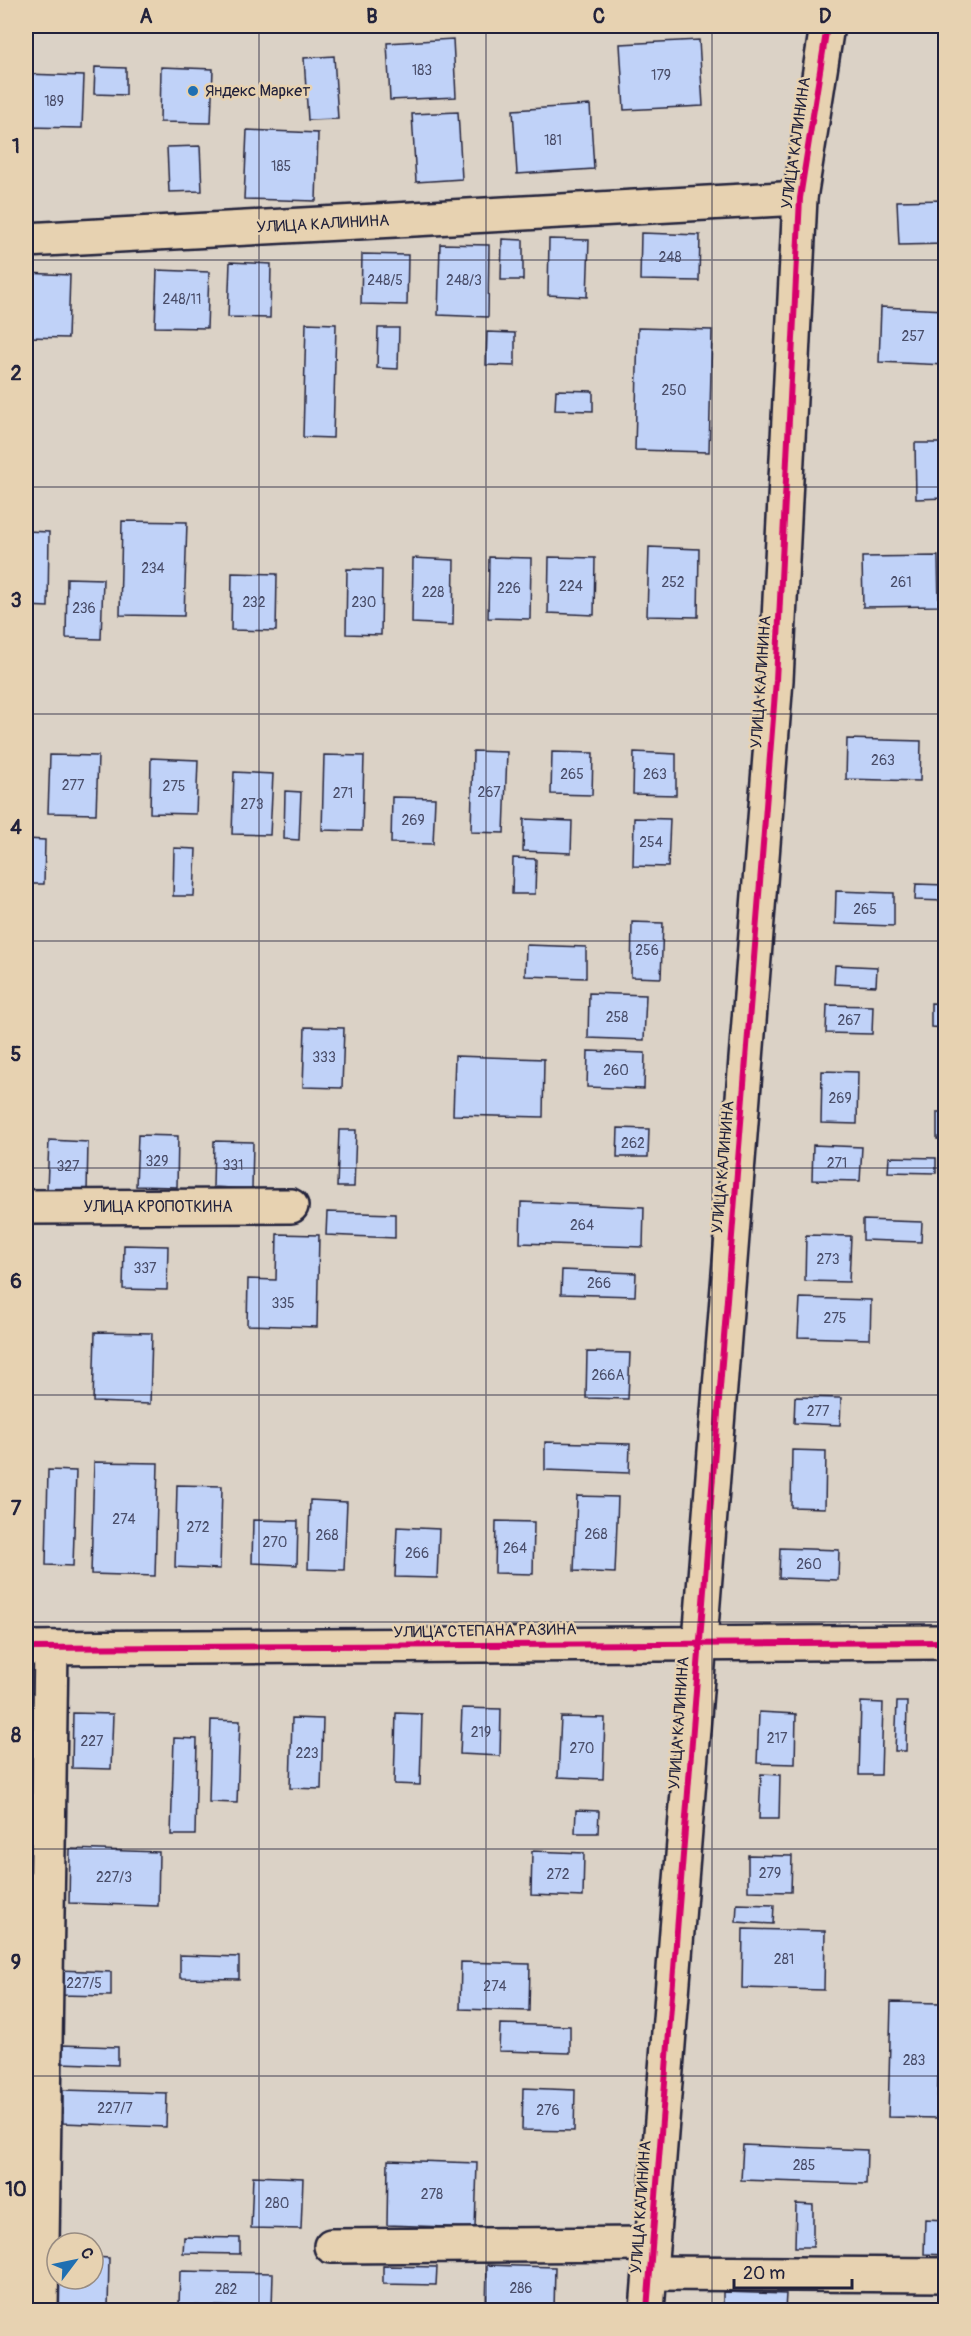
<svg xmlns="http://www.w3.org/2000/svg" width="971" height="2336" viewBox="0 0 971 2336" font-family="Pangolin,sans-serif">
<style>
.building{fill:#c0d2f8;stroke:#22223b;stroke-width:1.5}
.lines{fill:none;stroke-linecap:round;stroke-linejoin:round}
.street-casing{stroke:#22223b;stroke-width:38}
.street{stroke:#e7d2b1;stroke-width:33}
.cycleway-casing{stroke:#e7d2b1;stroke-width:10}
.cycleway{stroke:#d6006c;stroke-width:6}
.grid{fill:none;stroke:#22223b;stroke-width:1.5;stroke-opacity:0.55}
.poi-dot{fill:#1f6fb2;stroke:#e7d2b1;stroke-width:2}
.labels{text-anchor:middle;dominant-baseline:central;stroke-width:5;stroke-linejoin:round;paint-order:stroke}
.number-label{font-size:14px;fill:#4a4e6a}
.poi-label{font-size:16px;fill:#22223b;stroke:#e7d2b1;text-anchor:start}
.street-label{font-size:16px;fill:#22223b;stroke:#e7d2b1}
.neatline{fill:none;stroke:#22223b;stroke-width:2}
.grid-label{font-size:20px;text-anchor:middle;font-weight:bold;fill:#22223b}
</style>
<rect width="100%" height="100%" fill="#dbd2c6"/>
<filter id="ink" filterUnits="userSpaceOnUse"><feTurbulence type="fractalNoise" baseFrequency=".0167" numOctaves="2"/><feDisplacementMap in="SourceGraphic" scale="12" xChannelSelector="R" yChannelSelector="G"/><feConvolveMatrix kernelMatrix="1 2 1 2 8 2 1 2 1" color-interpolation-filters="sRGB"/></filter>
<g filter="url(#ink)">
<g class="building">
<path d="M453,39L456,97L390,100L387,43Z"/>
<path d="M699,40L703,106L624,110L620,44Z"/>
<path d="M334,56L338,119L308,120L304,58Z"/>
<path d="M95,67L126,68V95L94,94Z"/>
<path d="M161,67L213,69L211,123L160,122Z"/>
<path d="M26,74L84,76L82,128L26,127Z"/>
<path d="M590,105L594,169L517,174L513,110Z"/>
<path d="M458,112L462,179L416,182L412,114Z"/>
<path d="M247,130L318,133L316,201L244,199Z"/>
<path d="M200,146L202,191L169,192L167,147Z"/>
<path d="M946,200V244L899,245L897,201Z"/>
<path d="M641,233L700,235L699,281L640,280Z"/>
<path d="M502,239L523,240V280H501Z"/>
<path d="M549,239L589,240L587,297L548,295Z"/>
<path d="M440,244L489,245L488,317L438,315Z"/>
<path d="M362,254L408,255L407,305L361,304Z"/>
<path d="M230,262L271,264L270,318L228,317Z"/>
<path d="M157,270L209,272L207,328L155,327Z"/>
<path d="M26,273L70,275L68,338L26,337Z"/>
<path d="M881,307L946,310V365L879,362Z"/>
<path d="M306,323L336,324L333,438L303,437Z"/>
<path d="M378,328H399L398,369L377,368Z"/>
<path d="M638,328L712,330L709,452L635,450Z"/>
<path d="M487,332L515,333V366L486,365Z"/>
<path d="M556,390L593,391V411L555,410Z"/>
<path d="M915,443H946V498L916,499Z"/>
<path d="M122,521L187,522L184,616L120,615Z"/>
<path d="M26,531L49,532L48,607L26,606Z"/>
<path d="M649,547L699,549L698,617L647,616Z"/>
<path d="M938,556L939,606L863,607L862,557Z"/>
<path d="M489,557L531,558L530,619L488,618Z"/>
<path d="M549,557L595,558L594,615L548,613Z"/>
<path d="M413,558L454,560L453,625L412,623Z"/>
<path d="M347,569L382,570L381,635L346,634Z"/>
<path d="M232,573L277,574L276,631L231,630Z"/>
<path d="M67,578L103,579L101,639L66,638Z"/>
<path d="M847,739L921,741L920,781L846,779Z"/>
<path d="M473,751L507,752L504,833L471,832Z"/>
<path d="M552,752L593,753L592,795L551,794Z"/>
<path d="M634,752L676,754V795L633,794Z"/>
<path d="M50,755L98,756L96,814L48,813Z"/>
<path d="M324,755L364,756L362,831L322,830Z"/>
<path d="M151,758L198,760L196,814L150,813Z"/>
<path d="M234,772L273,774L270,835L232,834Z"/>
<path d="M285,791L301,792L299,840L284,839Z"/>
<path d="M392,797L435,798L433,844L391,843Z"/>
<path d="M634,818L670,819L668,867L633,866Z"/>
<path d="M524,819L572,821L571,853L523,851Z"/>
<path d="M26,839L45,840L44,884H26Z"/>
<path d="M174,848L196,849L194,896H173Z"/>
<path d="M513,858L536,859L535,894H512Z"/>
<path d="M916,884L946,885V901L915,900Z"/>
<path d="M836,891L894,893V926L835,924Z"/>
<path d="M632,922L663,923L661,978L631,977Z"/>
<path d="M526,945L586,947V978L525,976Z"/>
<path d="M835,965L877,967L876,986L834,984Z"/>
<path d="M589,993L646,995L644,1040L588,1038Z"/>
<path d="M931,1003L946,1004V1028L931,1027Z"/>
<path d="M827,1005L873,1006L872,1034L826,1033Z"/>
<path d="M305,1027L344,1028L342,1088L303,1087Z"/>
<path d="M588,1051L645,1053L644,1089L587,1087Z"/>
<path d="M455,1056L544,1059L543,1117L453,1115Z"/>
<path d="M822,1071L858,1072L857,1124L821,1123Z"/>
<path d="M937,1112H946V1140L937,1139Z"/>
<path d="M618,1128L649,1129L648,1157H617Z"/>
<path d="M339,1130H356L354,1187H337Z"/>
<path d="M138,1135L178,1136L177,1187L136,1186Z"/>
<path d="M49,1140L88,1142L87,1192L47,1190Z"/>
<path d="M214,1141L253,1142L252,1189L213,1187Z"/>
<path d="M813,1145L862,1147L860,1181L812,1180Z"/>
<path d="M889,1157L936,1158V1173L888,1172Z"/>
<path d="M521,1202L644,1207L643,1247L520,1243Z"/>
<path d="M327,1212L395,1214V1238L326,1235Z"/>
<path d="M863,1220L922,1222L921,1242L863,1240Z"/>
<path d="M277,1234L319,1235L317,1327L247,1325L248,1279L276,1280Z"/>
<path d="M806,1235L851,1236L849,1282L805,1281Z"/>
<path d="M124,1245L168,1246L167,1290L123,1289Z"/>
<path d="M562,1270L636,1273L635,1296L561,1294Z"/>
<path d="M800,1298L871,1300L870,1339L798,1337Z"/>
<path d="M95,1332L152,1333L150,1404L93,1402Z"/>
<path d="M587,1352L630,1353L628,1399L586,1398Z"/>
<path d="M795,1397L841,1398L840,1425L794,1423Z"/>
<path d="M545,1442L630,1444L629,1473L545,1470Z"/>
<path d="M792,1450L826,1451L825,1508L791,1507Z"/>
<path d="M94,1462L158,1463L155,1576L91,1574Z"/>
<path d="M48,1470L76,1471L73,1566L46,1565Z"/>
<path d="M177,1485L222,1486L220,1569L175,1567Z"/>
<path d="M577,1496L618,1497L615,1573L574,1571Z"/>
<path d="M310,1500L347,1502L344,1570L308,1569Z"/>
<path d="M253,1520L298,1521L297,1565L252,1563Z"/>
<path d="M496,1521L534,1522L533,1574L495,1573Z"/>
<path d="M397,1527L439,1529L437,1578L395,1577Z"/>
<path d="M780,1548L839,1550L838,1580L779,1578Z"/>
<path d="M861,1702L883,1703L881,1775H859Z"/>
<path d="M897,1702H907L906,1751H895Z"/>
<path d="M462,1708L501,1709L500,1756L460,1754Z"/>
<path d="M759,1712L796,1714L795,1764L757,1763Z"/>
<path d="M942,1712H946V1786H940Z"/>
<path d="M73,1713L113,1714L111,1769L72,1768Z"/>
<path d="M396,1713L422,1714L420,1785L394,1784Z"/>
<path d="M561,1717L605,1718L603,1779L558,1777Z"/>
<path d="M26,1718H29L27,1772H26Z"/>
<path d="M292,1718L323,1719L321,1789L290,1788Z"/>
<path d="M211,1720L240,1721L237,1803L209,1802Z"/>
<path d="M174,1738L197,1739L195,1835H171Z"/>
<path d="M761,1774L780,1775L779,1819H759Z"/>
<path d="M26,1797H29L28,1820L26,1819Z"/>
<path d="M576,1810L599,1811L598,1833H575Z"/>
<path d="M70,1849L159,1852L158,1906L69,1903Z"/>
<path d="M532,1851L584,1853L583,1897L531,1895Z"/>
<path d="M748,1855L792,1856L791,1892L748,1891Z"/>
<path d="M737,1904L774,1905L773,1924L736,1922Z"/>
<path d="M743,1929L825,1931L824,1990L742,1988Z"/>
<path d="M180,1955L239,1957V1979L180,1978Z"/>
<path d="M461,1962L530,1964L529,2011L460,2009Z"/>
<path d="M58,1970L111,1972V1996L57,1995Z"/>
<path d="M891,2002L940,2003L937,2118L888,2117Z"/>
<path d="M500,2024L570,2026V2053L499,2051Z"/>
<path d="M62,2045L118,2047V2065L61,2063Z"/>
<path d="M523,2088L575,2090L574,2131L522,2130Z"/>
<path d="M63,2090L167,2093L166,2127L63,2123Z"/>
<path d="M743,2145L867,2150L866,2184L741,2180Z"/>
<path d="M388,2160L477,2163L475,2228L387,2225Z"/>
<path d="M253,2176L303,2178L301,2229L251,2228Z"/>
<path d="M796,2204L813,2205V2247H795Z"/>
<path d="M925,2219L946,2220V2255L924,2254Z"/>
<path d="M184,2237L240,2238V2254L183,2253Z"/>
<path d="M93,2257L109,2258L108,2310L58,2308L59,2279H93Z"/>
<path d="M487,2265L555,2267L554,2310L486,2309Z"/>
<path d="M383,2266L437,2267L436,2285L383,2284Z"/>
<path d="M180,2271L273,2273L272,2308L179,2305Z"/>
<path d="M723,2292L786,2294L785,2310H723Z"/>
</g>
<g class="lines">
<g class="street-casing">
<g id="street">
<path d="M26,240L800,198"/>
<path d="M26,1207L291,1206"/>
<path d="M26,1648L946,1642"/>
<path d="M331,2246L652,2244"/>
<path d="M650,2273L946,2275"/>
<path d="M41,2310L51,1648"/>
<path d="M647,2310L776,680L800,198L827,26"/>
</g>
</g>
<use href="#street" class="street"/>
<g class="cycleway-casing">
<g id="cycleway">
<path d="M26,1648L946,1642"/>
<path d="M647,2310L776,680L800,198L827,26"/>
</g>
</g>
<use href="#cycleway" class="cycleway"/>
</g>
</g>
<path class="grid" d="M259,26V2310M486,26V2310M712,26V2310M26,260H946M26,487H946M26,714H946M26,941H946M26,1168H946M26,1395H946M26,1622H946M26,1849H946M26,2076H946"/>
<circle class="poi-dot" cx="193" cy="91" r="6"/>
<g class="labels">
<g class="number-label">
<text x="422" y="70">183</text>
<text x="661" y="75">179</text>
<text x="54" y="101">189</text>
<text x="553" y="140">181</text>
<text x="281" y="166">185</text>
<text x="670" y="257">248</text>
<text x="385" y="280">248/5</text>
<text x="464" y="280">248/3</text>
<text x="182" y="299">248/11</text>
<text x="913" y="336">257</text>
<text x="674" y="390">250</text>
<text x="153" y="568">234</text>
<text x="673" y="582">252</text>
<text x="901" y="582">261</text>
<text x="571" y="586">224</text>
<text x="509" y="588">226</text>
<text x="433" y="592">228</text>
<text x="254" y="602">232</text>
<text x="364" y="602">230</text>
<text x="84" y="608">236</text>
<text x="883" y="760">263</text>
<text x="572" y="774">265</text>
<text x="655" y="774">263</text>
<text x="73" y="785">277</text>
<text x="174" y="786">275</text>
<text x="489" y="792">267</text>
<text x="343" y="793">271</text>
<text x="252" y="804">273</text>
<text x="413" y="820">269</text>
<text x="651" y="842">254</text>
<text x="865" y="909">265</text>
<text x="647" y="950">256</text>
<text x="617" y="1017">258</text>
<text x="849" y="1020">267</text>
<text x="324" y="1057">333</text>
<text x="616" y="1070">260</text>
<text x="840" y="1098">269</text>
<text x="633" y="1143">262</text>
<text x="157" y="1161">329</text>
<text x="837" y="1163">271</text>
<text x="233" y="1165">331</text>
<text x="68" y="1166">327</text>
<text x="582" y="1225">264</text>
<text x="828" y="1259">273</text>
<text x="145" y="1268">337</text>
<text x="599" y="1283">266</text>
<text x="283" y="1303">335</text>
<text x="835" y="1318">275</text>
<text x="608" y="1375">266А</text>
<text x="818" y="1411">277</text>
<text x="124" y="1519">274</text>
<text x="198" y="1527">272</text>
<text x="596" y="1534">268</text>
<text x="327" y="1535">268</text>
<text x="275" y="1542">270</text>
<text x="515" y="1548">264</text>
<text x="417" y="1553">266</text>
<text x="809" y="1564">260</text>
<text x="481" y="1732">219</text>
<text x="777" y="1738">217</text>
<text x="92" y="1741">227</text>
<text x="582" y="1748">270</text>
<text x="307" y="1753">223</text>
<text x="770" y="1873">279</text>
<text x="558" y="1874">272</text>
<text x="114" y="1877">227/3</text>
<text x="784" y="1959">281</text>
<text x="84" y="1983">227/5</text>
<text x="495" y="1986">274</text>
<text x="914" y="2060">283</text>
<text x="115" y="2108">227/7</text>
<text x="548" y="2110">276</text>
<text x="804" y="2165">285</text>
<text x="432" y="2194">278</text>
<text x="277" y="2203">280</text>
<text x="521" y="2288">286</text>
<text x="226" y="2289">282</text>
</g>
<g class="poi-label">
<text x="205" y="91">Яндекс Маркет</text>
</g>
<g class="street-label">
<text transform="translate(796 143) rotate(-82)">УЛИЦА КАЛИНИНА</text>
<text transform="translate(323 224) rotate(-3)">УЛИЦА КАЛИНИНА</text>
<text transform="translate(761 682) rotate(-86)">УЛИЦА КАЛИНИНА</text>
<text transform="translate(723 1167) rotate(-85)">УЛИЦА КАЛИНИНА</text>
<text x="158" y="1207">УЛИЦА КРОПОТКИНА</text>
<text transform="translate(485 1631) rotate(-1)">УЛИЦА СТЕПАНА РАЗИНА</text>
<text transform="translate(679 1723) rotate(-86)">УЛИЦА КАЛИНИНА</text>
<text transform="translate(641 2207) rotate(-86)">УЛИЦА КАЛИНИНА</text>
</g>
</g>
<rect width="971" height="2336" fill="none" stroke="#e7d2b1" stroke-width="66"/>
<g transform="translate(75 2261) rotate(58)"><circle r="28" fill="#e7d2b1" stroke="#988c82" stroke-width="1.5"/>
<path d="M0-4.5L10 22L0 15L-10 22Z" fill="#1f6fb2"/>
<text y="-9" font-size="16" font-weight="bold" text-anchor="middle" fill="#22223b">С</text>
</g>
<path d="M734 2279v9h118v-9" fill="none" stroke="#22223b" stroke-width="3"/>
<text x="743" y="2279" font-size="18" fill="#22223b" stroke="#e7d2b1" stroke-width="4.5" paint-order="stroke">20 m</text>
<rect x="33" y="33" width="905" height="2270" class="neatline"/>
<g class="grid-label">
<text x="146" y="23">A</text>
<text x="372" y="23">B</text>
<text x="599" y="23">C</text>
<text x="825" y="23">D</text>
<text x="16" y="153">1</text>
<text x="16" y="380">2</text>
<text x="16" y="607">3</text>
<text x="16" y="834">4</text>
<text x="16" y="1061">5</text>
<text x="16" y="1288">6</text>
<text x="16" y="1515">7</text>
<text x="16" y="1742">8</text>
<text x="16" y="1969">9</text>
<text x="16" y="2196">10</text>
</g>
</svg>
